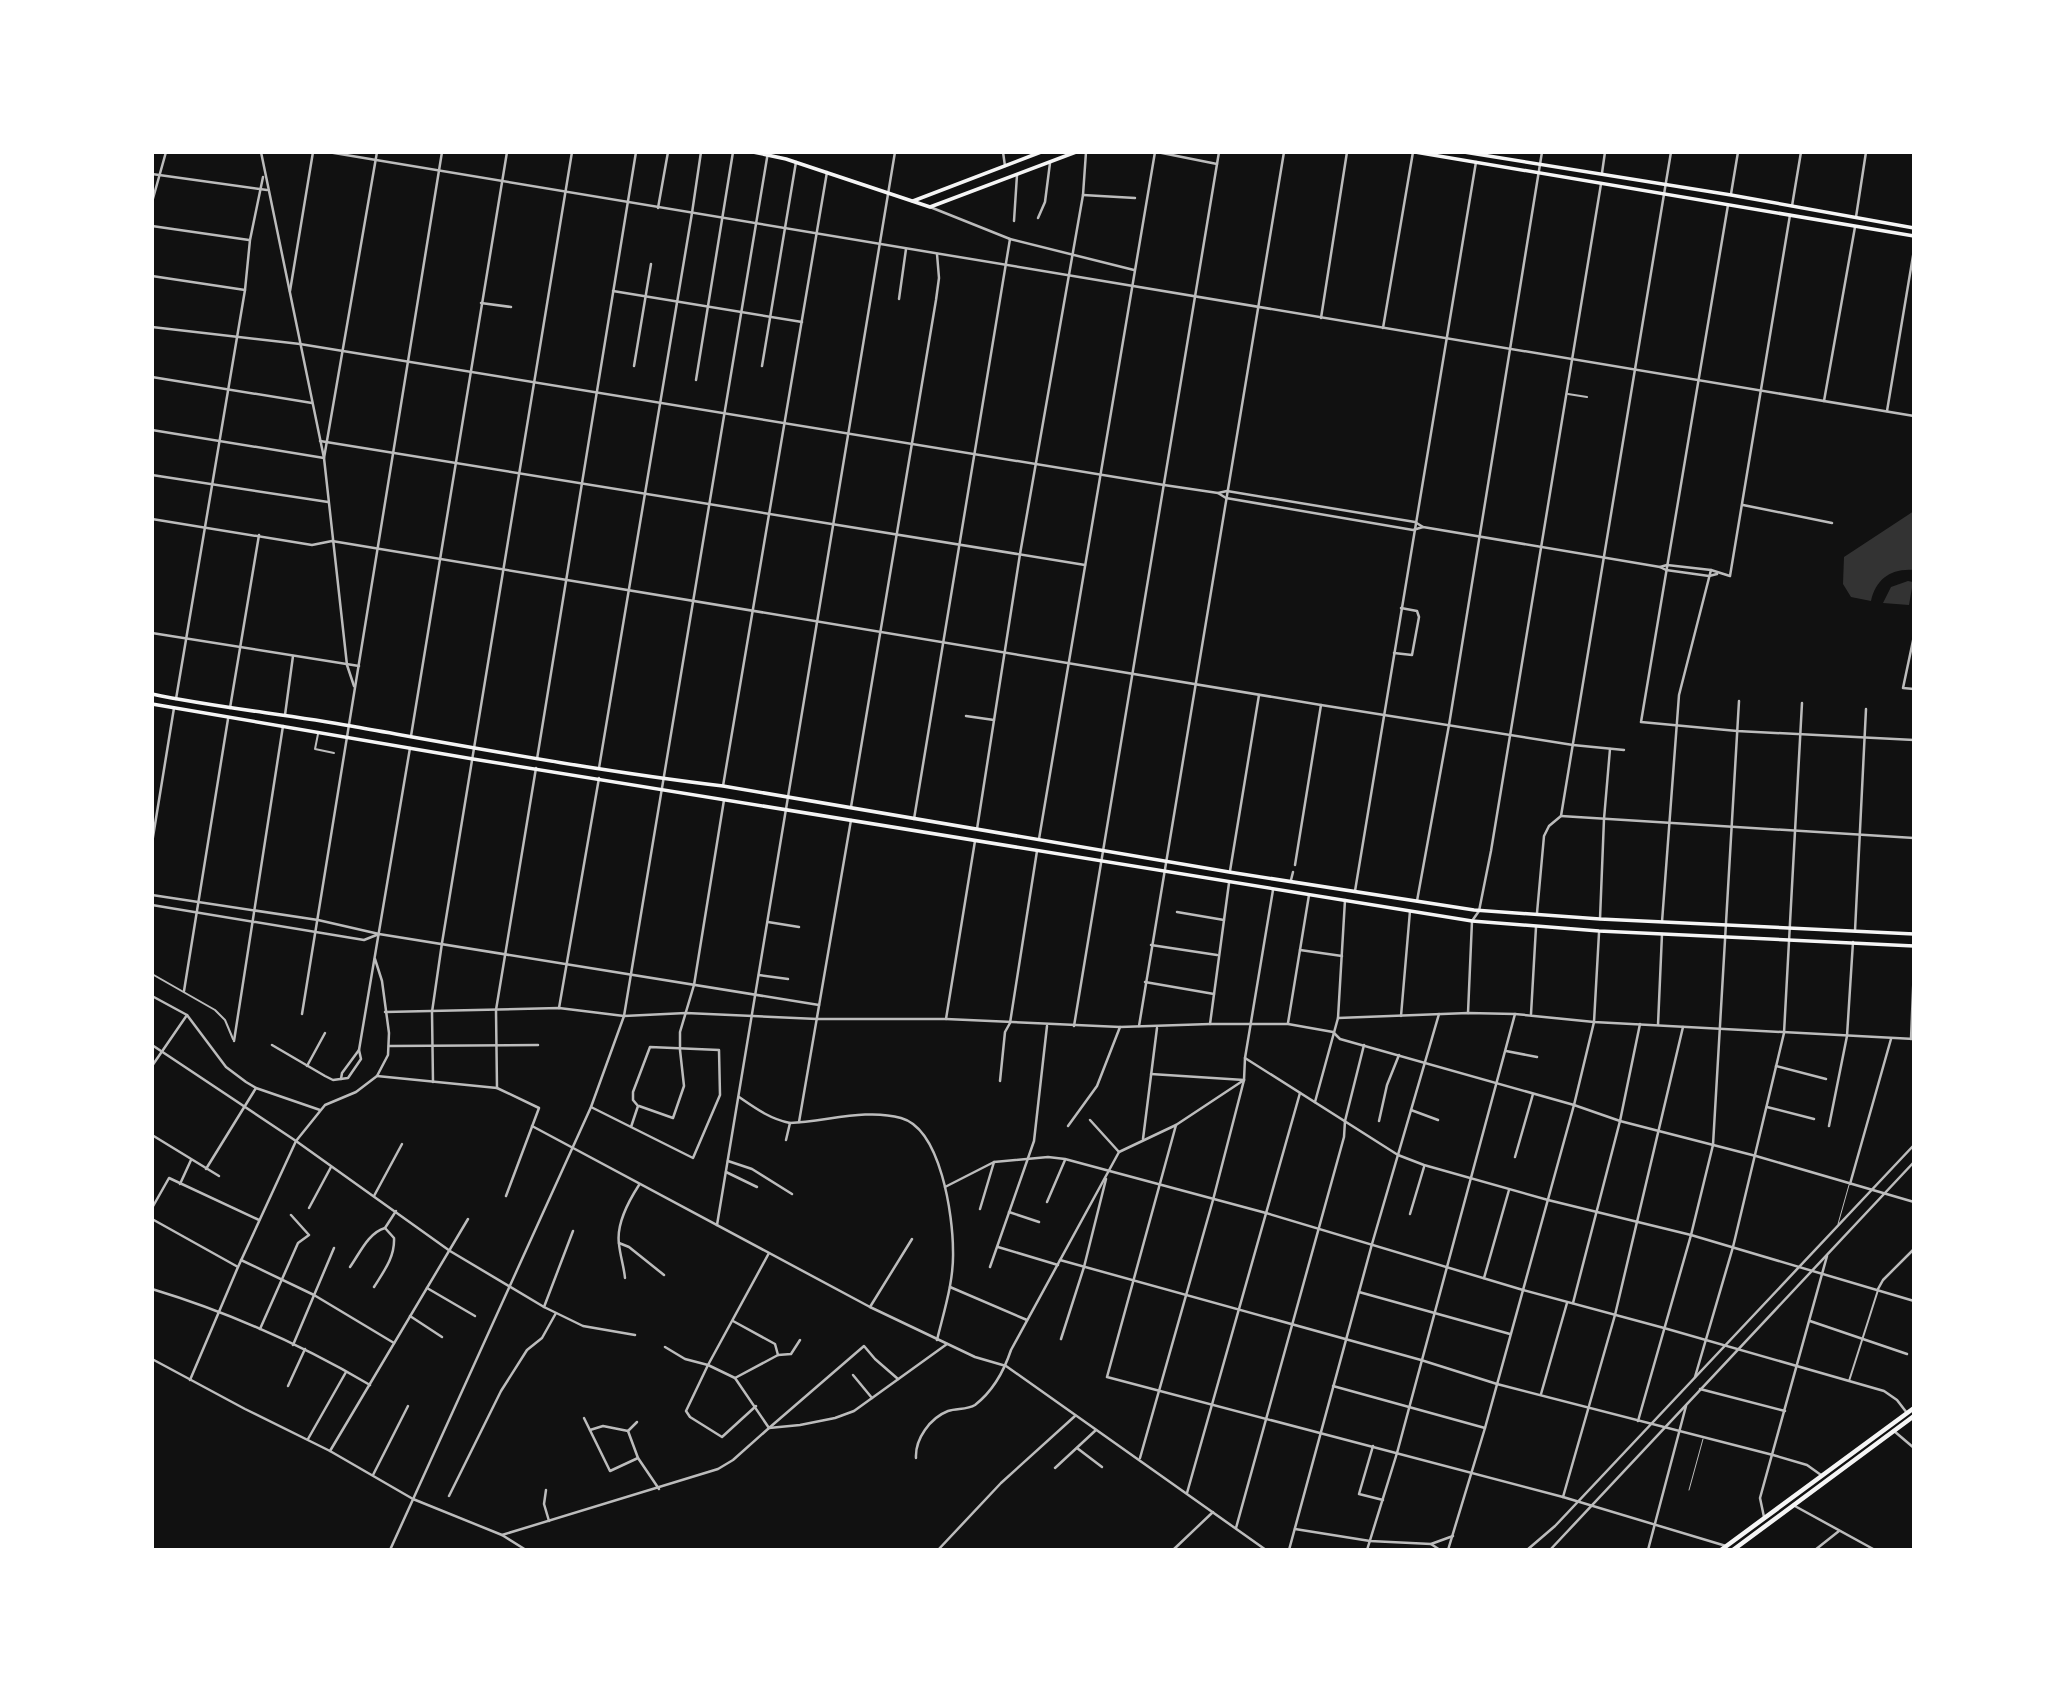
<svg xmlns="http://www.w3.org/2000/svg" width="2066" height="1702" viewBox="0 0 2066 1702" font-family="Montserrat,sans-serif">
<style>
.water{fill:#333}
.lines{fill:none;stroke-linecap:round;stroke-linejoin:round}
.service{stroke:#bcbcbc;stroke-width:1}
.pedestrian{stroke:#bcbcbc;stroke-width:2}
.minor{stroke:#bcbcbc;stroke-width:2.5}
.secondary{stroke:#f5f5f5;stroke-width:3.5}
.primary{stroke:#f5f5f5;stroke-width:3.5}
.trunk{stroke:#f5f5f5;stroke-width:4.5}
</style>
<rect width="100%" height="100%" fill="#111"/>
<g class="water">
<path d="M1914,511V570C1891,568 1876,579 1871,601L1851,597L1843,584L1844,557Z"/>
<path d="M1908,581L1913,582L1909,605L1883,603L1891,587Z"/>
</g>
<g class="lines">
<g class="service">
<path d="M1838,1224L1849,1185"/>
<path d="M1689,1490L1703,1439"/>
</g>
<g class="pedestrian">
<path d="M1568,394L1587,397"/>
<path d="M318,734L315,749L334,753"/>
<path d="M152,974L215,1010L225,1020L233,1039"/>
<path d="M1849,1381L1878,1290"/>
</g>
<g class="minor">
<path d="M261,152L324,458L347,665L354,686"/>
<path d="M328,152L1914,416"/>
<path d="M1003,152L1005,166"/>
<path d="M1157,152L1217,164"/>
<path d="M1602,173L1605,152"/>
<path d="M152,174L267,190"/>
<path d="M1731,194L1738,152"/>
<path d="M1083,195L1135,198"/>
<path d="M152,202L166,152"/>
<path d="M1728,205L1641,722L1737,731L1914,740"/>
<path d="M1792,206L1801,152"/>
<path d="M930,207L1010,239L1134,270"/>
<path d="M658,208L668,152"/>
<path d="M1856,217L1866,152"/>
<path d="M1038,218L1045,202L1050,163"/>
<path d="M1014,221L1017,175"/>
<path d="M152,226L249,240"/>
<path d="M152,276L245,290"/>
<path d="M290,291L313,152"/>
<path d="M613,291L802,322"/>
<path d="M899,299L906,249"/>
<path d="M481,303L511,307"/>
<path d="M1321,318L1347,152"/>
<path d="M152,327L300,344L1164,485L1218,493L1227,491L1415,522L1423,527L1660,567L1666,570L1709,576L1717,574"/>
<path d="M1383,328L1413,152"/>
<path d="M634,366L651,264"/>
<path d="M762,366L796,162"/>
<path d="M152,377L312,403"/>
<path d="M696,380L733,152"/>
<path d="M1824,401L1855,227"/>
<path d="M1887,411L1914,250"/>
<path d="M152,430L324,458L377,152"/>
<path d="M320,441L1085,565"/>
<path d="M152,475L328,502"/>
<path d="M1218,493L1226,498L1413,530L1423,527"/>
<path d="M1743,505L1832,523"/>
<path d="M152,519L312,545L332,541L1321,705L1573,745L1624,750"/>
<path d="M1660,567L1667,565L1711,570L1730,576L1790,215"/>
<path d="M152,633L359,666"/>
<path d="M1914,636L1903,688L1914,689"/>
<path d="M1394,653L1412,655L1419,617L1417,611L1401,608"/>
<path d="M176,699L245,290L250,240L263,177"/>
<path d="M230,708L259,535"/>
<path d="M285,715L293,656"/>
<path d="M966,716L994,720"/>
<path d="M411,736L507,152"/>
<path d="M537,759L636,152"/>
<path d="M599,768L692,213L701,152"/>
<path d="M723,786L827,172"/>
<path d="M851,807L936,300L939,278L937,254"/>
<path d="M1561,816L1914,838"/>
<path d="M914,819L1010,239"/>
<path d="M977,829L1020,554L1083,195L1086,152"/>
<path d="M1039,839L1155,152"/>
<path d="M152,843L174,708"/>
<path d="M1295,865L1321,705"/>
<path d="M1230,871L1259,695"/>
<path d="M1291,880L1293,872"/>
<path d="M1355,891L1476,162"/>
<path d="M152,895L318,920L379,934L819,1005"/>
<path d="M1417,901L1449,725L1542,152"/>
<path d="M152,905L364,940L379,934"/>
<path d="M1177,912L1224,920"/>
<path d="M1537,913L1544,836L1549,826L1561,816L1671,152"/>
<path d="M1600,919L1604,819L1610,749"/>
<path d="M768,922L799,927"/>
<path d="M1662,922L1679,695L1711,570"/>
<path d="M1855,931L1866,709"/>
<path d="M1151,945L1217,955"/>
<path d="M1300,950L1342,956"/>
<path d="M759,975L788,979"/>
<path d="M1145,982L1214,994"/>
<path d="M184,991L228,719"/>
<path d="M152,996L187,1015L226,1067L246,1082L256,1088L320,1110"/>
<path d="M559,1008L599,778"/>
<path d="M385,1012L559,1008L624,1016L686,1013L817,1019H946L1120,1027L1210,1024H1288L1333,1032L1340,1039L1574,1105L1620,1121L1756,1156L1914,1202"/>
<path d="M1468,1013L1472,921L1479,911L1491,851L1601,184"/>
<path d="M302,1014L442,152"/>
<path d="M1531,1014L1536,927"/>
<path d="M1401,1016L1410,911"/>
<path d="M1338,1018L1468,1013L1515,1014L1594,1022L1914,1039"/>
<path d="M946,1019L975,841"/>
<path d="M1288,1023L1309,895"/>
<path d="M1210,1024L1229,883"/>
<path d="M1658,1025L1662,934"/>
<path d="M1074,1026L1219,152"/>
<path d="M1139,1026L1284,152"/>
<path d="M1911,1039L1914,967"/>
<path d="M234,1041L283,726"/>
<path d="M152,1045L296,1141L450,1251L544,1307L583,1326L635,1335"/>
<path d="M272,1045L325,1076L333,1080L348,1078L361,1059L359,1050L410,748"/>
<path d="M389,1046L538,1045"/>
<path d="M1506,1051L1537,1057"/>
<path d="M1245,1058L1398,1155L1424,1165L1548,1200L1691,1235L1914,1301"/>
<path d="M152,1066L187,1015"/>
<path d="M307,1066L325,1033"/>
<path d="M1776,1066L1826,1079"/>
<path d="M1151,1074L1244,1080"/>
<path d="M377,1076L497,1088L539,1108L506,1196"/>
<path d="M341,1079L342,1073L359,1050"/>
<path d="M1000,1081L1005,1032L1010,1023L1037,851"/>
<path d="M433,1082L432,1012L442,943L572,152"/>
<path d="M497,1088L496,1010L536,768"/>
<path d="M739,1097C755,1108 770,1119 790,1123C825,1122 866,1108 901,1118C941,1129 953,1216 953,1251C954,1281 944,1311 937,1340"/>
<path d="M1315,1102L1338,1018L1345,900"/>
<path d="M639,1106L673,1118L684,1086L680,1050V1032L694,985L724,800"/>
<path d="M591,1107L693,1158L720,1095L719,1050L650,1047L633,1092V1100L638,1106L631,1127"/>
<path d="M1767,1107L1814,1119"/>
<path d="M1411,1110L1438,1120"/>
<path d="M1090,1120L1119,1152"/>
<path d="M1379,1121L1387,1085L1399,1055"/>
<path d="M799,1122L851,820"/>
<path d="M1176,1125L1107,1377L1563,1497L1726,1546"/>
<path d="M532,1126L870,1307L975,1357L1006,1366L1266,1550"/>
<path d="M1068,1126L1097,1086L1120,1027"/>
<path d="M1829,1126L1847,1036L1853,942"/>
<path d="M152,1135L219,1176"/>
<path d="M1143,1139L1157,1028"/>
<path d="M786,1140L790,1123"/>
<path d="M1515,1157L1533,1094"/>
<path d="M728,1161L752,1169L792,1194"/>
<path d="M206,1169L256,1088"/>
<path d="M726,1172L757,1187"/>
<path d="M180,1184L191,1160"/>
<path d="M1850,1184L1891,1039"/>
<path d="M945,1187L994,1162L1048,1157L1065,1159L1266,1213L1523,1290L1664,1328L1884,1391L1897,1400L1907,1413"/>
<path d="M374,1196L402,1144"/>
<path d="M1047,1202L1065,1160"/>
<path d="M152,1208L169,1178L259,1220"/>
<path d="M309,1208L331,1167"/>
<path d="M980,1209L994,1162"/>
<path d="M1009,1212L1039,1222"/>
<path d="M1410,1214L1424,1167"/>
<path d="M152,1219L238,1267"/>
<path d="M717,1225L895,152"/>
<path d="M619,1243L629,1247L664,1275"/>
<path d="M998,1247L1058,1265"/>
<path d="M241,1260L314,1295L394,1343"/>
<path d="M1060,1260L1421,1360L1497,1384L1773,1455L1807,1465L1821,1475"/>
<path d="M350,1267C360,1253 368,1233 385,1228L396,1211"/>
<path d="M990,1267L1034,1141L1047,1026"/>
<path d="M625,1278C624,1267 620,1255 619,1244C616,1224 628,1202 639,1185"/>
<path d="M1484,1278L1509,1190"/>
<path d="M374,1287C384,1271 395,1257 394,1238L385,1228"/>
<path d="M950,1287L1027,1320"/>
<path d="M427,1288L475,1316"/>
<path d="M152,1289C228,1312 302,1345 370,1385"/>
<path d="M1878,1289L1883,1280L1914,1249"/>
<path d="M1359,1292L1510,1334"/>
<path d="M1573,1303L1620,1121L1640,1024"/>
<path d="M544,1307L573,1231"/>
<path d="M870,1307L912,1239"/>
<path d="M410,1316L442,1337"/>
<path d="M733,1321L775,1344L778,1355"/>
<path d="M1810,1321L1907,1354"/>
<path d="M260,1329L298,1243L309,1235L291,1215"/>
<path d="M1061,1339L1084,1267L1106,1179"/>
<path d="M293,1345L334,1248"/>
<path d="M665,1347L685,1359L708,1365L735,1378L769,1428L864,1346L875,1359L898,1379"/>
<path d="M152,1359L245,1409L330,1451L413,1499L502,1535L526,1550"/>
<path d="M853,1375L872,1398"/>
<path d="M1695,1377L1733,1247L1784,1033L1802,703"/>
<path d="M735,1378L778,1355L791,1354L800,1340"/>
<path d="M190,1380L238,1267L296,1141L325,1105L356,1092L377,1076L388,1055L389,1033L382,981L375,959"/>
<path d="M288,1386L305,1349"/>
<path d="M1333,1386L1485,1428"/>
<path d="M1700,1389L1785,1411"/>
<path d="M1541,1394L1567,1303"/>
<path d="M756,1406L722,1437L690,1417L686,1411L708,1365L769,1253"/>
<path d="M584,1418L610,1471L638,1458"/>
<path d="M1638,1421L1691,1235L1713,1145L1739,701"/>
<path d="M590,1430L603,1426L628,1431L637,1422"/>
<path d="M628,1431L638,1458L659,1489"/>
<path d="M1894,1431L1914,1448"/>
<path d="M308,1439L346,1372"/>
<path d="M1373,1446L1359,1494L1383,1500"/>
<path d="M1077,1448L1102,1467"/>
<path d="M330,1451L468,1219"/>
<path d="M916,1458C915,1439 930,1418 948,1411C957,1408 967,1410 975,1405C993,1391 1004,1371 1011,1350L1119,1152L1176,1125L1244,1080"/>
<path d="M1140,1458L1213,1200L1244,1080L1245,1058L1273,890"/>
<path d="M1055,1468L1096,1430"/>
<path d="M373,1475L408,1406"/>
<path d="M546,1490L544,1504L549,1521"/>
<path d="M1187,1493L1300,1093"/>
<path d="M449,1496L501,1391L527,1350L542,1338L556,1313"/>
<path d="M1563,1497L1615,1315L1683,1027"/>
<path d="M1793,1505L1875,1550"/>
<path d="M1764,1517L1760,1498L1827,1256"/>
<path d="M1236,1528L1344,1137L1345,1121L1364,1045"/>
<path d="M1295,1529L1370,1541L1431,1544L1453,1536"/>
<path d="M502,1535L718,1469L733,1460L769,1428L800,1425L835,1418L854,1411L947,1344"/>
<path d="M1431,1544L1440,1550"/>
<path d="M390,1550L591,1107L624,1016L768,152"/>
<path d="M938,1550L1001,1483L1075,1416"/>
<path d="M1173,1550L1213,1512"/>
<path d="M1289,1550L1372,1244L1439,1014"/>
<path d="M1367,1550L1397,1453L1515,1014"/>
<path d="M1448,1550L1485,1428L1574,1105L1594,1022L1599,933"/>
<path d="M1527,1550L1555,1526L1914,1145"/>
<path d="M1550,1550L1914,1162"/>
<path d="M1648,1550L1686,1406"/>
<path d="M1815,1550L1839,1531"/>
</g>
<g class="secondary">
<path d="M753,152L786,159L930,207L1076,152"/>
<path d="M1415,152L1914,236"/>
<path d="M1464,152L1731,195L1914,228"/>
<path d="M913,201L1041,152"/>
</g>
<g class="primary">
<path d="M152,694C218,708 285,714 351,726C475,748 598,771 723,786L1229,872L1474,910L1600,919L1914,934"/>
<path d="M152,704L473,759L1472,921L1599,931L1914,946"/>
</g>
<g class="trunk">
<path d="M1721,1550L1914,1408"/>
<path d="M1733,1550L1914,1416"/>
</g>
</g>
<rect width="2066" height="1702" fill="none" stroke="#ffffff" stroke-width="308"/>
</svg>
